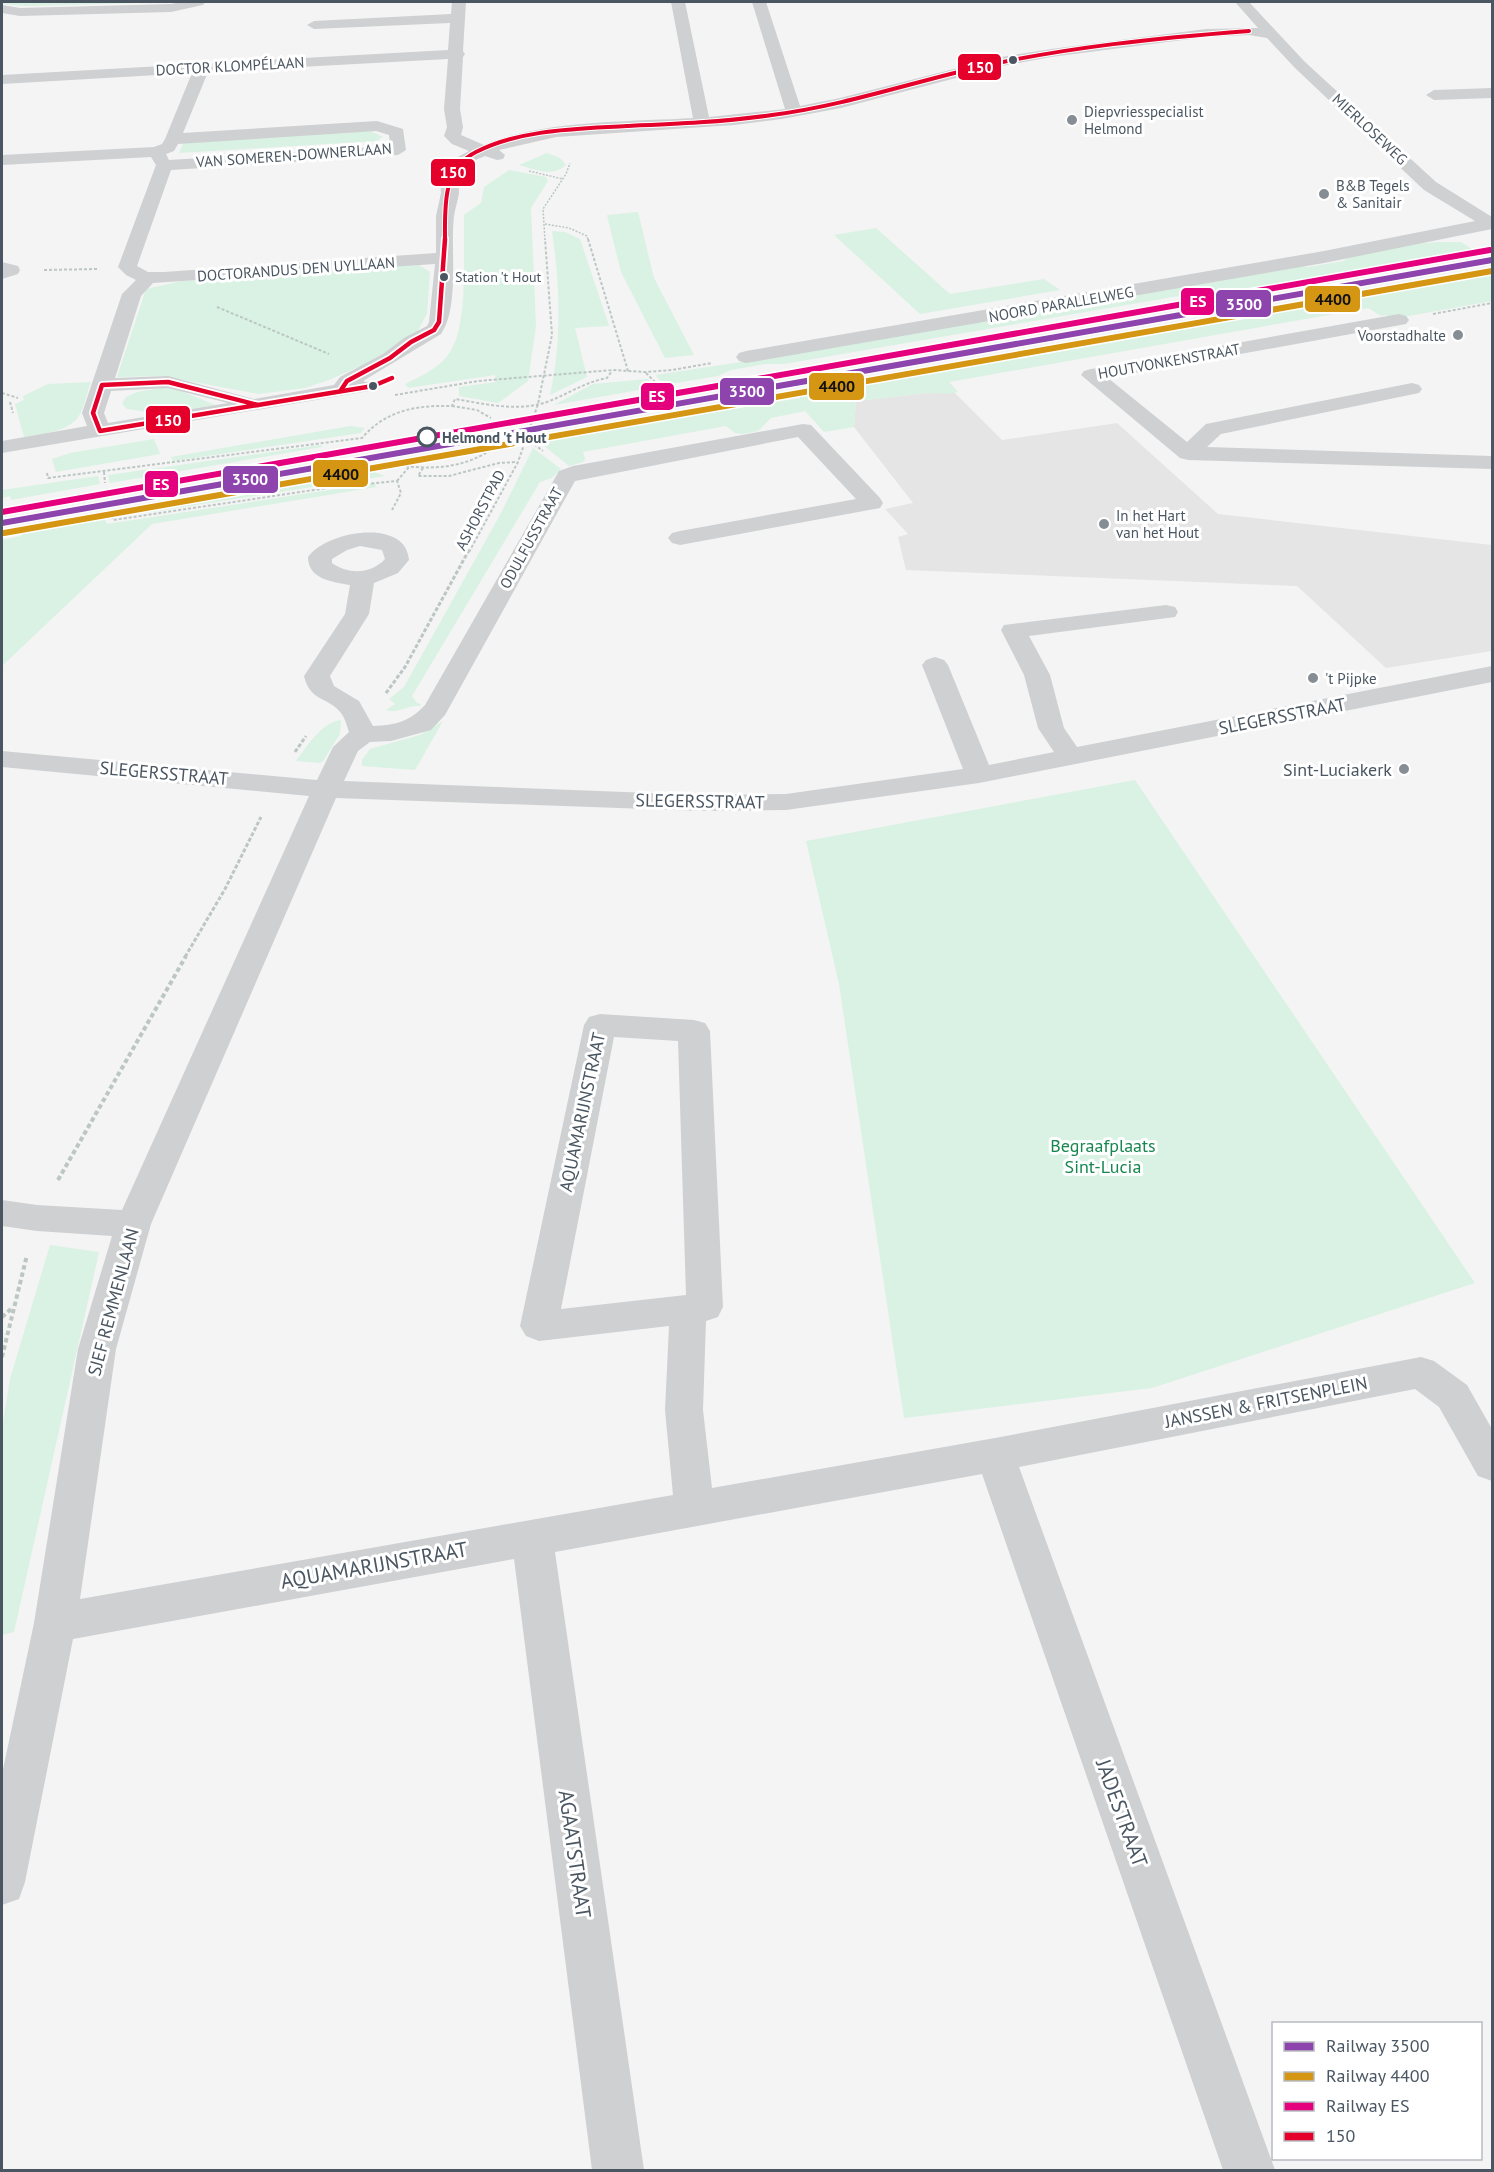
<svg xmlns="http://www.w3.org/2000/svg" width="1494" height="2172" viewBox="0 0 1494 2172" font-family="'PT Sans',sans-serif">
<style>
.education{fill:#e6e5e6}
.green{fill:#d9f2e3}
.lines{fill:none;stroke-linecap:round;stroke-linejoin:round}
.path-far3{stroke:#bcc7c4;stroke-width:1.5;stroke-dasharray:2 1.5;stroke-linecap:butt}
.path-far2{stroke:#bcc7c4;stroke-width:2;stroke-dasharray:3 2;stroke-linecap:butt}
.path-far1{stroke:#bcc7c4;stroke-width:3;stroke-dasharray:4 2;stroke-linecap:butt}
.path{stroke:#bcc7c4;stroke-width:4;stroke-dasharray:4.5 3;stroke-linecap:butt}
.minor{fill:#ced0d2;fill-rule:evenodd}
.bus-1-far1-casing{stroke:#fff;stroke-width:6}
.bus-1-casing{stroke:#fff;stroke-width:8}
.bus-1-far1{stroke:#e4002b;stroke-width:4}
.bus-1{stroke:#e4002b;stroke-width:4.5}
.rail-1-casing{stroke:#fff;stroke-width:9}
.rail-2-casing{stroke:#fff;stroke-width:9}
.rail-3-casing{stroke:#fff;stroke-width:9}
.rail-1{stroke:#8e44ad;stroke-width:6}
.rail-2{stroke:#d49613;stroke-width:6}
.rail-3{stroke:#e5007d;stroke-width:6}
.bus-dot{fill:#4a5661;stroke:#fff;stroke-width:2}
.poi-dot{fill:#868d94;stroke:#fff;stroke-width:2}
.stop-dot{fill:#fff;stroke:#4a5661;stroke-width:3}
.labels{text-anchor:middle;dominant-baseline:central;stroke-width:6;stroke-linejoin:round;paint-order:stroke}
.far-bus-label{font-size:14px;fill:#4a5661;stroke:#fff;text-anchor:start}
.far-street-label{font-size:15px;fill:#4a5661;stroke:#fff}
.far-poi-label{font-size:15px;fill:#4a5661;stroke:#fff;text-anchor:start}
.far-stop-label{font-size:15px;font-weight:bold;fill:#4a5661;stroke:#fff;text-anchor:start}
.street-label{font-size:18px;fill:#4a5661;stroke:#fff}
.poi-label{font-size:18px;fill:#4a5661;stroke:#fff;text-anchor:end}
.park-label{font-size:18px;fill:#17864f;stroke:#fff}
.near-street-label{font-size:21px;fill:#4a5661;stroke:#fff}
.line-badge{stroke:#fff;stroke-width:2}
.badge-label{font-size:16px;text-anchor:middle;font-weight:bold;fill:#fff}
.pale-badge-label{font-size:16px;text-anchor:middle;font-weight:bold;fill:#111}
</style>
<rect width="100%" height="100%" fill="#f4f4f4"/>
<path class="education" d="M954,392L1002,440L1117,423L1218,514L1492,545V651L1386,668L1297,586L906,570L898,537L908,534L885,509L913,503L854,427L856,401L928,393Z"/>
<g class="green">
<path d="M2,2H177L26,6L2,4Z"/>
<path d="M368,130L383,137L376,141L179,153L185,139Z"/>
<path d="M547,153L560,158L566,165C552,178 534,169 519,165Z"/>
<path d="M509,170L546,177L548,181L531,208L536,326L528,381L498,403L459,396V387L496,382L495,375L408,388L405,384C421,376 440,368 450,352C469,324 463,250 464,215L481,203L484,187Z"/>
<path d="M638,212L654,278L694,355L665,358L621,272L607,215Z"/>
<path d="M876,228L950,294L1044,279L1060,290L920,314L834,235Z"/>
<path d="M552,231L565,232L580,239L609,326L575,328L587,377L550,395C562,341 560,284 552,231Z"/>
<path d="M1438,242H1461L1475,251L1214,295L1208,291L784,364H766L731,370L718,376L664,385L655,375L793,354L1296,266L1308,267L1344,261L1347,257L1411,244Z"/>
<path d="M419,265L430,272L427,314L416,334L385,355L329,380L305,388L259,394L162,376L117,377L146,289L182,281Z"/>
<path d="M1492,274V301L1392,319L1386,315L1381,316L1368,308L949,382L958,392L947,394L928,393L856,401L854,427L824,432L805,411L771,418L758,431L743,434L735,433L726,426L583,452L585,459L583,462L569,466L538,441L760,401L764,404L800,398L797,394L1242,315Z"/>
<path d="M648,379L656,387L554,405L593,384Z"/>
<path d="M91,382C87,393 85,404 80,414C71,432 41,434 24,437L15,404L24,400L23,396L48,384Z"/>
<path d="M166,387L179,390L215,405L163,414L127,409L122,404L126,397L137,392Z"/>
<path d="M350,426L365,428L361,433L173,461L171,457Z"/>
<path d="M154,439L160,454L56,472L52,459L70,453Z"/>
<path d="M321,445L322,447L110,483L108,475Z"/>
<path d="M533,448L561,469L552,478L540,482L412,696L417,703L421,704L420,706C406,705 399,714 386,710L395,704L389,699L404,687L500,515Z"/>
<path d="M368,470L385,476L118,517V515Z"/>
<path d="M98,476L100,484L11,500L10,496L2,498V490Z"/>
<path d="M375,483L376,487L152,524L2,666V540L21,536V533L104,518L107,524Z"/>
<path d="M341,720L340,734L323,761L320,763L296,761C307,746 322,722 341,720Z"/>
<path d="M443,721L415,770L362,766V760L370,749L420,735Z"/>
<path d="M1135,780L1475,1283L1152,1388L904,1418L839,984L806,841Z"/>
<path d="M50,1245L99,1252L14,1632L2,1635V1428L10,1379Z"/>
</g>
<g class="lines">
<g class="path-far3">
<path d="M529,171L563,179"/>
<path d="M545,224L569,228L587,236L588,240"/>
<path d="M545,240L543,209L566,174L570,163"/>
</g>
<g class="path-far2">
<path d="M588,239L628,371"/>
<path d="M44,270L97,269"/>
<path d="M1402,286L1492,271"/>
<path d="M217,307L329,354"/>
<path d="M1433,314L1492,303"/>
<path d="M646,373L659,386"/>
<path d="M2,393L18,398"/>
<path d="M395,395L478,381L613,370L645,372L672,370L712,363"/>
<path d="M10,402L13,413"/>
<path d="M452,406L477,410L491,418"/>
<path d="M524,444L535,445L543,451"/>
<path d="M396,465C431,470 465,469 495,447"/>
<path d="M423,468L418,476H449L499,463L517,462"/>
<path d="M104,472L105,483"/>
<path d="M47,473L48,478L362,438C386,410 417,405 452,406L455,399C485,404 517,412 547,402C568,394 585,382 607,378L612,371"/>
<path d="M397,481L409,467"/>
<path d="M112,516L113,520L334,487L397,481L401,493L392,510"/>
<path d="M469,552L518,462L538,404L552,335L545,239"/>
</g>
<g class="path-far1">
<path d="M386,693L405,667L469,550"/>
<path d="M295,752L306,736"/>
<path d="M185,957L225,889L261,817"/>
</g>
<g class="path">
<path d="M58,1180L186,956"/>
<path d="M2,1317L12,1308"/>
<path d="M2,1357L27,1255"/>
</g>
<g class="minor">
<path d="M181,2H205L203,5L171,12L20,16L2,13V5L20,8L171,4Z"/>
<path d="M452,2H466L463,51L465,54L463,57L460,109L463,127L461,135L484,145C543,120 628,122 693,118L671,2H685L709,117L785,109L752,2H766L800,106L840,98L1001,57L1051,49L1206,29L1258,28L1235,2H1249L1305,62L1436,182L1492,217V229L1324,263L746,363L739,361L736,357L739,353L746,351L1324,251L1475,221L1424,190L1295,68L1267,38L1249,35L1206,37L1051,57L1002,66L841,108L782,119L734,125L556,137L499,150L505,155L503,159L497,160L485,156C478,159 469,162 464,167C457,175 459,183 459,193C458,201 455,208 454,216C450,249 460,306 441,334L363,381L369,383L372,387L369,391L2,453V441L87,426L82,413L122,294L136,280L126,275L118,267L156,165L151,157L2,165V155L154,147L162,144L165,139L192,73L2,84V75L448,50L450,23L314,29L307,25L314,21L451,14ZM448,59L444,109L447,127L444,136L452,144L469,151L450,161L440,180L441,193L436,216V253L164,272H148L137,266L171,170L398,155L406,150L403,129L377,121L183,133L208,72ZM376,131L389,135L390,146L169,160L166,154L174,151L178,144ZM435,264L429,322L427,326L404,338L383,354L340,377L334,385L254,399L168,376L115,378L141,296L153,283ZM168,388L228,403L108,423L104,413L111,391Z"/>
<path d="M1492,88V98L1434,100L1426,95L1434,90Z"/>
<path d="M2,262L18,266L20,270L18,274L2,279Z"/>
<path d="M1399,314L1406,316L1409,320L1406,324L1108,378L1187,442L1206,424L1412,383L1419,385L1422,389L1419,393L1221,434L1207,447L1492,456V469L1188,460L1180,458L1081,375L1084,371L1091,369Z"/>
<path d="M803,424L811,425L880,498L883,503L880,508L680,545L672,543L668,538L672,533L680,531L856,499L798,437L575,481L445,715L431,730L391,741L370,742L358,751L344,781L702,795L786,794L963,769L922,665L926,660L935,657L944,660L948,665L989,765L1054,752L1038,728L1024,675L1001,630L1004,625L1166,605L1175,607L1178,612L1175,617L1029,636L1050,675L1064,728L1077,747L1492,666V682L979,783L786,810L702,811L336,798L151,1224L116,1349L80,1599L673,1495L665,1410L669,1326L539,1341L526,1336L520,1326L584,1025L589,1017L600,1014L694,1020L705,1023L710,1031L723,1307L718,1317L706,1321L703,1410L712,1488L995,1438L1421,1357L1434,1361L1467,1385L1492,1429V1481L1478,1476L1439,1407L1415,1389L1019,1467L1275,2170H1223L982,1474L555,1552L644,2170H592L514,1559L73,1639L25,1882L19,1899L2,1905V1774L34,1623L78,1349L112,1236L37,1231L2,1226V1200L37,1205L122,1210L309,796L2,767V751L317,780L333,747L349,732C347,726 345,718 341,713C329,697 310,702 304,676L345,614L350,585C332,582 308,579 308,557C326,531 406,517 409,560L398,573L374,583L369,614L330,676L334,686L359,701L373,726C396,725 409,722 425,705L559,471L573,466ZM360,546L382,550L385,559C371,574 349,575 332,563V559L347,550ZM614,1037L678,1041L686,1295L561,1309Z"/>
</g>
<g class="bus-1-far1-casing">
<path id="bus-1-far1" d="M445,240C445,207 442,169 476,152C521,129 578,129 627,126C675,124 724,122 772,115C842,106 910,83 979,67C1068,47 1158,38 1249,31"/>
</g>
<g class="bus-1-casing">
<g id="bus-1">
<path d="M168,382L258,405L100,431L93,413L102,385Z"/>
<path d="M341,390L347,381L390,358L411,342L434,330L439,322L445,239"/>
<path d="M258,405L373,386L392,378"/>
</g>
</g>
<use href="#bus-1-far1" class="bus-1-far1"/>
<use href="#bus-1" class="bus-1"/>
<g class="rail-1-casing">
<path id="rail-1" d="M2,523L1492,260"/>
</g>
<g class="rail-2-casing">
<path id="rail-2" d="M4,533L1492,271"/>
</g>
<g class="rail-3-casing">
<path id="rail-3" d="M2,512L1490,250"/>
</g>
<use href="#rail-1" class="rail-1"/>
<use href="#rail-2" class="rail-2"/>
<use href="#rail-3" class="rail-3"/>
</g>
<g class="bus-dot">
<circle cx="1013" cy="60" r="5"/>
<circle cx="444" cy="277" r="5"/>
<circle cx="373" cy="386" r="5"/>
</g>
<g class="poi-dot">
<circle cx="1072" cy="120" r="6"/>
<circle cx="1324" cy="194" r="6"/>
<circle cx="1458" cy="335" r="6"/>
<circle cx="1104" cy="524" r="6"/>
<circle cx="1313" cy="678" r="6"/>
<circle cx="1404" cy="769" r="6"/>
</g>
<circle class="stop-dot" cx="427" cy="437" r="9"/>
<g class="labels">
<g class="far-bus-label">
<text x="455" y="277">Station 't Hout</text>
</g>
<g class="far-street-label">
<text transform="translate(230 66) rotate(-3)">DOCTOR KLOMPÉLAAN</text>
<text transform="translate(1370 129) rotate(43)">MIERLOSEWEG</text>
<text transform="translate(294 155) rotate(-4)">VAN SOMEREN-DOWNERLAAN</text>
<text transform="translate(296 269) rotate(-4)">DOCTORANDUS DEN UYLLAAN</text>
<text transform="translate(1061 304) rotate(-10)">NOORD PARALLELWEG</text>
<text transform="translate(1169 361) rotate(-10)">HOUTVONKENSTRAAT</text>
<text transform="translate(480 510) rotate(-62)">ASHORSTPAD</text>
<text transform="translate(531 538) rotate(-61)">ODULFUSSTRAAT</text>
</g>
<g class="far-poi-label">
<text x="1084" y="111">Diepvriesspecialist<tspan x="1084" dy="17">Helmond</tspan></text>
<text x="1336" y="185">B&amp;B Tegels<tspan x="1336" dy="17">&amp; Sanitair</tspan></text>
<text x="1446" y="335" text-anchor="end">Voorstadhalte</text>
<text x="1116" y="515">In het Hart<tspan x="1116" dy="17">van het Hout</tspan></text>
<text x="1325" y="678">'t Pijpke</text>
</g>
<g class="far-stop-label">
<text x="442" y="437">Helmond 't Hout</text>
</g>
<g class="street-label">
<text transform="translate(1282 716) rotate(-11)">SLEGERSSTRAAT</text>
<text transform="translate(164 773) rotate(5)">SLEGERSSTRAAT</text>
<text transform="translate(700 801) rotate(1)">SLEGERSSTRAAT</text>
<text transform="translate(582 1112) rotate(-78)">AQUAMARIJNSTRAAT</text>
<text transform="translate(113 1302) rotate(-75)">SJEF REMMENLAAN</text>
<text transform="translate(1266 1402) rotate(-11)">JANSSEN &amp; FRITSENPLEIN</text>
</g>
<g class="poi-label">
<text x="1392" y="769">Sint-Luciakerk</text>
</g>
<g class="park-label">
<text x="1103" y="1145">Begraafplaats<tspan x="1103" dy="21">Sint-Lucia</tspan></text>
</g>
<g class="near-street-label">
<text transform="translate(374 1565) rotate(-10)">AQUAMARIJNSTRAAT</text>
<text transform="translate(1122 1813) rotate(70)">JADESTRAAT</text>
<text transform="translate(575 1854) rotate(82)">AGAATSTRAAT</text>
</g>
</g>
<g class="line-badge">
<rect x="957" y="53" width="45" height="28" rx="6" fill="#e4002b"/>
<rect x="430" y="158" width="46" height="29" rx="6" fill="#e4002b"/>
<rect x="1304" y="285" width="57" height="28" rx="6" fill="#d49613"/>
<rect x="1180" y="287" width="35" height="29" rx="6" fill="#e5007d"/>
<rect x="1215" y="289" width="57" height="29" rx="6" fill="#8e44ad"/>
<rect x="808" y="372" width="57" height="29" rx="6" fill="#d49613"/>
<rect x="719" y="377" width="56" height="29" rx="6" fill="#8e44ad"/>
<rect x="640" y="382" width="35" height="29" rx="6" fill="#e5007d"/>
<rect x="145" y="405" width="46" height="29" rx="6" fill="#e4002b"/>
<rect x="312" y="459" width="57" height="29" rx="6" fill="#d49613"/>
<rect x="222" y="465" width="57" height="29" rx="6" fill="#8e44ad"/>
<rect x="144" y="470" width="35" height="28" rx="6" fill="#e5007d"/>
</g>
<g class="badge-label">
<text x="980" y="73">150</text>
<text x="453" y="178">150</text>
<text x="1198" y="307">ES</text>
<text x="1244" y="310">3500</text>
<text x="747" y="397">3500</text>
<text x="657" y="402">ES</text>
<text x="168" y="426">150</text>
<text x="250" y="485">3500</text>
<text x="161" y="490">ES</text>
</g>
<g class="pale-badge-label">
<text x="1333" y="305">4400</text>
<text x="837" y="392">4400</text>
<text x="341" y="480">4400</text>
</g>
<rect width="1494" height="2172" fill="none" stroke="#4a5661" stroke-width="6"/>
<rect x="1272" y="2022" width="210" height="138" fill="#ffffff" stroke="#b7bbc0" stroke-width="1.5"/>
<rect x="1284" y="2042" width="30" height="9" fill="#8e44ad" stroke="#b7bbc0" stroke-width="1.5"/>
<text x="1326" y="2052" font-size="18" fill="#4a5661">Railway 3500</text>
<rect x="1284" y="2072" width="30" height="9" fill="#d49613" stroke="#b7bbc0" stroke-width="1.5"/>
<text x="1326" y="2082" font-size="18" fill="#4a5661">Railway 4400</text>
<rect x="1284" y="2102" width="30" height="9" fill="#e5007d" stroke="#b7bbc0" stroke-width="1.5"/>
<text x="1326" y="2112" font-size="18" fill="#4a5661">Railway ES</text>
<rect x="1284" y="2132" width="30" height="9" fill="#e4002b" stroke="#b7bbc0" stroke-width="1.5"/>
<text x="1326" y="2142" font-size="18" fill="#4a5661">150</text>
</svg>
